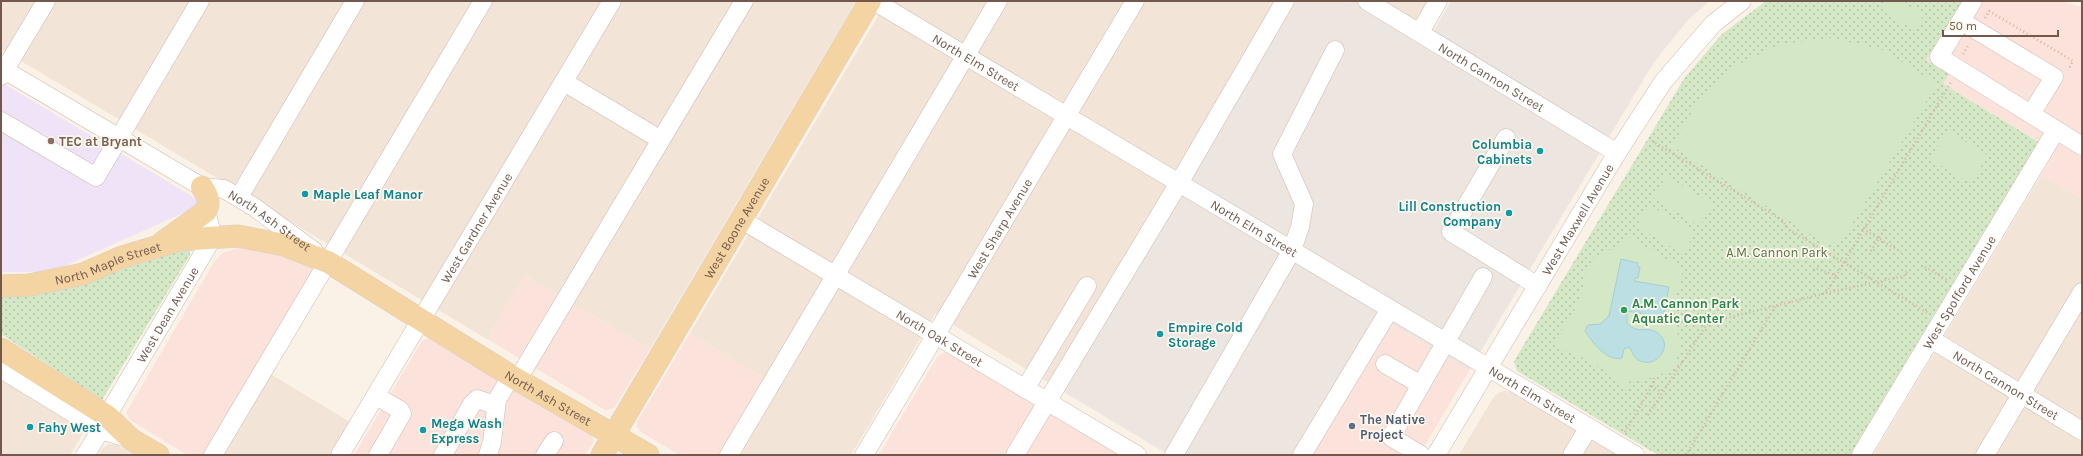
<svg xmlns="http://www.w3.org/2000/svg" width="2083" height="456" viewBox="0 0 2083 456" font-family="Karla,sans-serif">
<style>
.residential{fill:#f2e4d6}
.commercial{fill:#fbe3db}
.industrial{fill:#ece5e0}
.education{fill:#efe3f7}
.grass{fill:url(#grass-dots)}
.pitch{fill:#d5e8c6}
.water{fill:#bcdfe4;stroke:#a3cfd5}
.lines{fill:none;stroke-linecap:round;stroke-linejoin:round}
.minor-casing{stroke:#ccbaad;stroke-width:19}
.major-casing{stroke:#d8d1cd;stroke-width:23}
.path{stroke:#d4b4a3;stroke-width:2.5;stroke-dasharray:1 3;stroke-linecap:butt}
.minor{stroke:#fff;stroke-width:18}
.major{stroke:#f5d4a3;stroke-width:22}
.education-dot{fill:#8d6e63;stroke:#fef7ed;stroke-width:1.5}
.culture-dot{fill:#0f9aa8;stroke:#fef7ed;stroke-width:1.5}
.leisure-dot{fill:#2e9e5b;stroke:#fef7ed;stroke-width:1.5}
.service-dot{fill:#5c6f8a;stroke:#fef7ed;stroke-width:1.5}
.labels{text-anchor:middle;dominant-baseline:central;stroke-width:3.5;stroke-linejoin:round;paint-order:stroke}
.street-label{font-size:13px;fill:#73594d;stroke:#fef7ed}
.education-label{font-size:13px;font-weight:bold;fill:#785e54;stroke:#fef7ed;text-anchor:start}
.culture-label{font-size:13px;font-weight:bold;fill:#0d838f;stroke:#fef7ed;text-anchor:start}
.park-label{font-size:13px;fill:#567845;stroke:#fef7ed}
.leisure-label{font-size:13px;font-weight:bold;fill:#27864d;stroke:#fef7ed;text-anchor:start}
.service-label{font-size:13px;font-weight:bold;fill:#4e5e75;stroke:#fef7ed;text-anchor:start}
</style>
<defs>
<pattern id="grass-dots" width="8" height="8" patternUnits="userSpaceOnUse"><rect width="8" height="8" fill="#d5e8c6"/><path d="M2 2h.1M6 6h.1" fill="none" stroke="#b1bfa3" stroke-width="1.8" stroke-linecap="round"/></pattern>
</defs>
<rect width="100%" height="100%" fill="#fbf2e7"/>
<g class="residential">
<path d="M1,1H856L650,349L525,275L487,339L1,49Z"/>
<path d="M887,1H1290L1059,389L935,314L851,455H738L779,387L690,333Z"/>
<path d="M1349,1H1428L1408,35Z"/>
<path d="M2041,175L2082,199V455H1873Z"/>
<path d="M267,372L350,422L330,455H217Z"/>
<path d="M1,376L83,428L82,435L70,455H1Z"/>
<path d="M1504,391L1512,392L1617,455H1459L1493,398L1498,393Z"/>
<path d="M109,444L117,445L134,455H98L102,448Z"/>
</g>
<g class="commercial">
<path d="M1962,1H2062L2082,7V199L2041,175L2055,151L1943,84L1926,60Z"/>
<path d="M249,247L277,253L314,268L217,455H187L130,420L126,413L214,262L223,253L237,248Z"/>
<path d="M525,275L650,349L615,407L612,409L605,410L487,339Z"/>
<path d="M1389,322L1469,371L1419,455H1307Z"/>
<path d="M690,333L779,387L738,455H679L641,432L637,427V422Z"/>
<path d="M428,338L591,435L593,438V443L585,455H354L422,341Z"/>
<path d="M945,352L949,353L1121,455H879L937,357Z"/>
</g>
<path class="industrial" d="M1290,1H1349L1425,45L1451,1H1710L1688,20L1654,62L1469,371L1389,322L1306,455H1169L1059,389Z"/>
<path class="education" d="M1,82L200,201L199,206L62,267L46,272H1Z"/>
<g class="grass">
<path d="M1766,1H1962L1926,60L1949,74L1943,84L2039,142L1852,455H1658L1517,371L1514,361L1685,77L1722,34Z"/>
<path d="M190,249V255L102,400L1,334V295L118,270L157,256Z"/>
</g>
<g class="pitch">
<path d="M1888,1H1900L1924,15L1914,30L1882,11Z"/>
<path d="M1832,38L1883,50L1937,84L1842,241L1826,244L1672,146L1696,105L1733,67L1780,44Z"/>
<path d="M1947,131L1988,155L1971,184L1930,159Z"/>
<path d="M1666,176L1713,204L1700,226L1653,198Z"/>
<path d="M1649,205L1696,232L1683,254L1636,226Z"/>
<path d="M1626,235L1683,269C1680,284 1673,302 1673,318C1672,325 1678,332 1679,338C1683,370 1658,381 1631,379L1626,388L1621,385L1622,383L1603,372L1604,370L1582,357L1581,358L1553,344L1580,301L1586,271L1593,258L1620,245Z"/>
</g>
<path class="water" d="M1621,259L1638,263L1637,266L1640,267L1638,278H1635L1634,281L1669,287L1663,317L1627,311V323C1639,336 1649,324 1660,335C1673,348 1655,368 1640,361C1633,358 1633,352 1629,347L1624,349L1622,358C1607,362 1592,342 1585,331L1588,325L1600,324L1609,316Z"/>
<g class="lines">
<g class="minor-casing">
<g id="minor">
<path id="s1" d="M874,1L1635,455"/>
<path id="s2" d="M1367,1L1617,153"/>
<path d="M1973,1L1939,57L2082,146"/>
<path d="M1961,21L2054,77L2031,114"/>
<path d="M1420,32L1438,1"/>
<path id="s3" d="M1,68L192,181L202,187L224,189L254,207L314,251"/>
<path d="M1,76L46,1"/>
<path d="M564,82L651,134"/>
<path d="M1,121L96,177L200,1"/>
<path d="M1506,138L1451,232L1538,286"/>
<path d="M239,197L355,1"/>
<path id="s4" d="M742,220L1137,455"/>
<path id="s5" d="M1931,339L2082,431"/>
<path d="M1385,364L1421,385"/>
<path d="M1,369L101,430L130,439"/>
<path d="M518,379L744,1"/>
<path d="M1025,389L1087,286"/>
<path d="M376,396L400,410L402,414L378,455"/>
<path id="s6" d="M107,416L213,237L206,211"/>
<path d="M85,455L101,430"/>
<path d="M213,455L483,1"/>
<path id="s7" d="M340,455L612,1"/>
<path d="M443,455L472,404L477,399L495,405"/>
<path d="M488,455L492,442L497,400L511,376"/>
<path d="M545,455L554,441"/>
<path d="M729,455L998,1"/>
<path id="s8" d="M864,455L1135,1"/>
<path d="M1015,455L1179,183L1285,1"/>
<path d="M1174,455L1292,250L1300,227L1304,204L1282,154L1335,50"/>
<path d="M1302,455L1390,309"/>
<path d="M1421,455L1391,437L1483,277"/>
<path id="s9" d="M1436,455L1617,153L1663,82L1713,24L1742,1"/>
<path d="M1572,455L1589,427"/>
<path id="s10" d="M1861,455L2056,130"/>
<path d="M1985,455L2082,292"/>
</g>
</g>
<g class="major-casing">
<g id="major">
<path d="M163,242L206,211C210,201 208,196 202,187"/>
<path id="s11" d="M1,286L29,285L83,274L122,257L179,240L238,236L284,245L328,262L511,376L648,455"/>
<path d="M1,349L107,416L132,440L158,455"/>
<path id="s12" d="M602,455L870,1"/>
</g>
</g>
<g class="path">
<path d="M1985,18L1989,11L2073,61L2068,70"/>
<path d="M1963,54L1969,44"/>
<path d="M1652,141L1782,220L1788,229L1928,313"/>
<path d="M1863,229L1901,252"/>
<path d="M1871,251L1885,228"/>
<path d="M1925,267L1947,280"/>
<path d="M1813,270L1818,269L1836,276L1951,82"/>
<path d="M1826,293L1904,276L1907,271"/>
<path d="M1654,378L1652,386L1662,392"/>
<path d="M1648,415L1705,327L1711,322L1826,293L1836,276"/>
<path d="M1625,432L1652,386"/>
<path d="M1686,455L1776,305"/>
</g>
<use href="#minor" class="minor"/>
<use href="#major" class="major"/>
</g>
<circle class="education-dot" cx="51" cy="141" r="4"/>
<g class="culture-dot">
<circle cx="1540" cy="151" r="4"/>
<circle cx="305" cy="194" r="4"/>
<circle cx="1509" cy="213" r="4"/>
<circle cx="1160" cy="334" r="4"/>
<circle cx="30" cy="427" r="4"/>
<circle cx="423" cy="430" r="4"/>
</g>
<circle class="leisure-dot" cx="1624" cy="310" r="4"/>
<circle class="service-dot" cx="1352" cy="426" r="4"/>
<g class="labels">
<g class="street-label">
<text stroke="none"><textPath href="#s1" startOffset="119">North Elm Street</textPath></text>
<text stroke="none"><textPath href="#s2" startOffset="146">North Cannon Street</textPath></text>
<text stroke="none"><textPath href="#s9" startOffset="275">West Maxwell Avenue</textPath></text>
<text stroke="none"><textPath href="#s3" startOffset="311">North Ash Street</textPath></text>
<text stroke="none"><textPath href="#s12" startOffset="264">West Boone Avenue</textPath></text>
<text stroke="none"><textPath href="#s8" startOffset="264">West Sharp Avenue</textPath></text>
<text stroke="none"><textPath href="#s1" startOffset="443">North Elm Street</textPath></text>
<text stroke="none"><textPath href="#s7" startOffset="265">West Gardner Avenue</textPath></text>
<text stroke="none"><textPath href="#s11" startOffset="110">North Maple Street</textPath></text>
<text stroke="none"><textPath href="#s10" startOffset="190">West Spofford Avenue</textPath></text>
<text stroke="none"><textPath href="#s6" startOffset="118">West Dean Avenue</textPath></text>
<text stroke="none"><textPath href="#s4" startOffset="230">North Oak Street</textPath></text>
<text stroke="none"><textPath href="#s5" startOffset="88">North Cannon Street</textPath></text>
<text stroke="none"><textPath href="#s1" startOffset="767">North Elm Street</textPath></text>
<text stroke="none"><textPath href="#s11" startOffset="597">North Ash Street</textPath></text>
</g>
<g class="education-label">
<text x="59" y="141">TEC at Bryant</text>
</g>
<g class="culture-label">
<text x="1532" y="144" text-anchor="end">Columbia<tspan x="1532" dy="15">Cabinets</tspan></text>
<text x="313" y="194">Maple Leaf Manor</text>
<text x="1501" y="206" text-anchor="end">Lill Construction<tspan x="1501" dy="15">Company</tspan></text>
<text x="1168" y="327">Empire Cold<tspan x="1168" dy="15">Storage</tspan></text>
<text x="431" y="423">Mega Wash<tspan x="431" dy="15">Express</tspan></text>
<text x="38" y="427">Fahy West</text>
</g>
<g class="park-label">
<text x="1777" y="252">A.M. Cannon Park</text>
</g>
<g class="leisure-label">
<text x="1632" y="303">A.M. Cannon Park<tspan x="1632" dy="15">Aquatic Center</tspan></text>
</g>
<g class="service-label">
<text x="1360" y="419">The Native<tspan x="1360" dy="15">Project</tspan></text>
</g>
</g>
<rect width="2083" height="456" fill="none" stroke="#73594d" stroke-width="4"/>
<path d="M1943 30v6h115v-6" fill="none" stroke="#73594d" stroke-width="2"/>
<text x="1949" y="30" font-size="12" fill="#73594d" stroke="#fef7ed" stroke-width="3" paint-order="stroke">50 m</text>
</svg>
